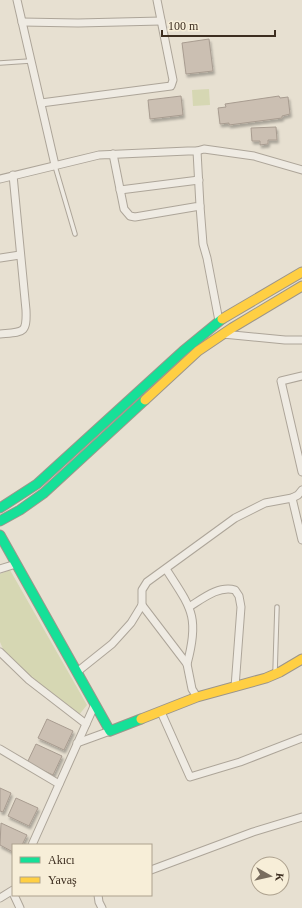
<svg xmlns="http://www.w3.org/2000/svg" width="302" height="908" viewBox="0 0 302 908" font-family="'Times New Roman',serif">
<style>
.green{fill:#d6d7b3}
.building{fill:#cbbfb2;stroke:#a89c90;filter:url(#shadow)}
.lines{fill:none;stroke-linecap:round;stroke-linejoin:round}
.lane-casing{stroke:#ada599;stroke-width:5.5}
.street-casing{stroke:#ada599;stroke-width:9}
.fast-casing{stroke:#9c958a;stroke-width:11}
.slow-casing{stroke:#9c958a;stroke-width:11}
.lane{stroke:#efebe3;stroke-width:3.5}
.street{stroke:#efebe3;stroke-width:7}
.fast{stroke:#16e098;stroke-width:9}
.slow{stroke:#ffcf43;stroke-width:9}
</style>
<defs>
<filter id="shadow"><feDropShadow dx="1.5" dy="3" stdDeviation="1" flood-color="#0004"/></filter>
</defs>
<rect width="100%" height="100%" fill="#e7e0d1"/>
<g class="green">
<path d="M209,89L210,105L193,106L192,90Z"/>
<path d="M10,570L87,705L78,716L27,675L4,651L0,642V574Z"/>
</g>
<g class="building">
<path d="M209,39L213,71L186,74L182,43Z"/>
<path d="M181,96L183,115L150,119L148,100Z"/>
<path d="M279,96L280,98L288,97L290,114L282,116V118L229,125V123L220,124L218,108L226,107L225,104Z"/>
<path d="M276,127L277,140H268V144L260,145V141H252L251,128Z"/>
<path d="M47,719L73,731L64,750L38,738Z"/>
<path d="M36,744L62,756L53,775L27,763Z"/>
<path d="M0,788L11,793L3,812L0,811Z"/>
<path d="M16,798L38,808L29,826L8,816Z"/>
<path d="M1,823L27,835L22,845H13V852L0,845Z"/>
</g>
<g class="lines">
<g class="lane-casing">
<g id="lane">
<path d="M0,63L30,61"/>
<path d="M55,166L75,234"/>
<path d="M275,673L277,607"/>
</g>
</g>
<g class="street-casing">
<g id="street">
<path d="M17,0L55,165"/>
<path d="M22,22L78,23L161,21"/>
<path d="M41,103L171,86L173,80L157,0"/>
<path d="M197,151L204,149L254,156L302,170"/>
<path d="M0,179L99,155L188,151H197L200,206L135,217L130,216L124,209L113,154"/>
<path d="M120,190L199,180"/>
<path d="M200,206L203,244L207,258L219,321"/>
<path d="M0,258L20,255"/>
<path d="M0,334C23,332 27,334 26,310L13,175"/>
<path d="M223,334L285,340H302"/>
<path d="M302,376L281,381L302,472"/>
<path d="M292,498L302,540"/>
<path d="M0,569L16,564"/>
<path d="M166,569C191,608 200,616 187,664"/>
<path d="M142,605L187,664L192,689L197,697"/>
<path d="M189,607C202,599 219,585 235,590L239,596L241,607L235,687"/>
<path d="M0,652L29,680L86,724"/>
<path d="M77,672L112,644L131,623L142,605V590L147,582L235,518L265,503L292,498L298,495L302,490"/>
<path d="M161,712L190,777L240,762L302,738"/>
<path d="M77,743L110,731"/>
<path d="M0,749L59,784"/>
<path d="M32,845L95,704"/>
<path d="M151,870L253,832L302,817"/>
<path d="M14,895L20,908"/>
<path d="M98,895L99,902L102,908"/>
<path d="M0,898L13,890"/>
</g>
</g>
<g class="fast-casing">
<g id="fast">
<path d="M0,508L37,484L183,351L222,319"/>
<path d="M0,521L20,510L44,493L145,400"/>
<path d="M0,535L110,731L141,719"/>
</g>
</g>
<g class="slow-casing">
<g id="slow">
<path d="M222,319L302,272"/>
<path d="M145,400L198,351L232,328L302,286"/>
<path d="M141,719L197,697L266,678L280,672L302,659"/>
</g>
</g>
<use href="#lane" class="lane"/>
<use href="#street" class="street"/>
<use href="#fast" class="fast"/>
<use href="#slow" class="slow"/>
</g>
<rect x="12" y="844" width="140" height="52" fill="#f7eed8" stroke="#ada18e"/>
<rect x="20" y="857" width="20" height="6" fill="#16e098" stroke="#ada18e"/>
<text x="48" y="864" font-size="12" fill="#3d2e20">Akıcı</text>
<rect x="20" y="877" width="20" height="6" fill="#ffcf43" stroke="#ada18e"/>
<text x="48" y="884" font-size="12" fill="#3d2e20">Yavaş</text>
<g transform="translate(270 876) rotate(98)"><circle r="19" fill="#f7eed8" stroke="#ada18e"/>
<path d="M0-3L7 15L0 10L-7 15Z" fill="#786c5e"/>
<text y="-6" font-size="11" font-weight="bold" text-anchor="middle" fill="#3d2e20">K</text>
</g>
<path d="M162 30v6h113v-6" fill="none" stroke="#3d2e20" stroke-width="2"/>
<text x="168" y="30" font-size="12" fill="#3d2e20" stroke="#f7eed8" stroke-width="3" paint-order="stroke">100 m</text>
</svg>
